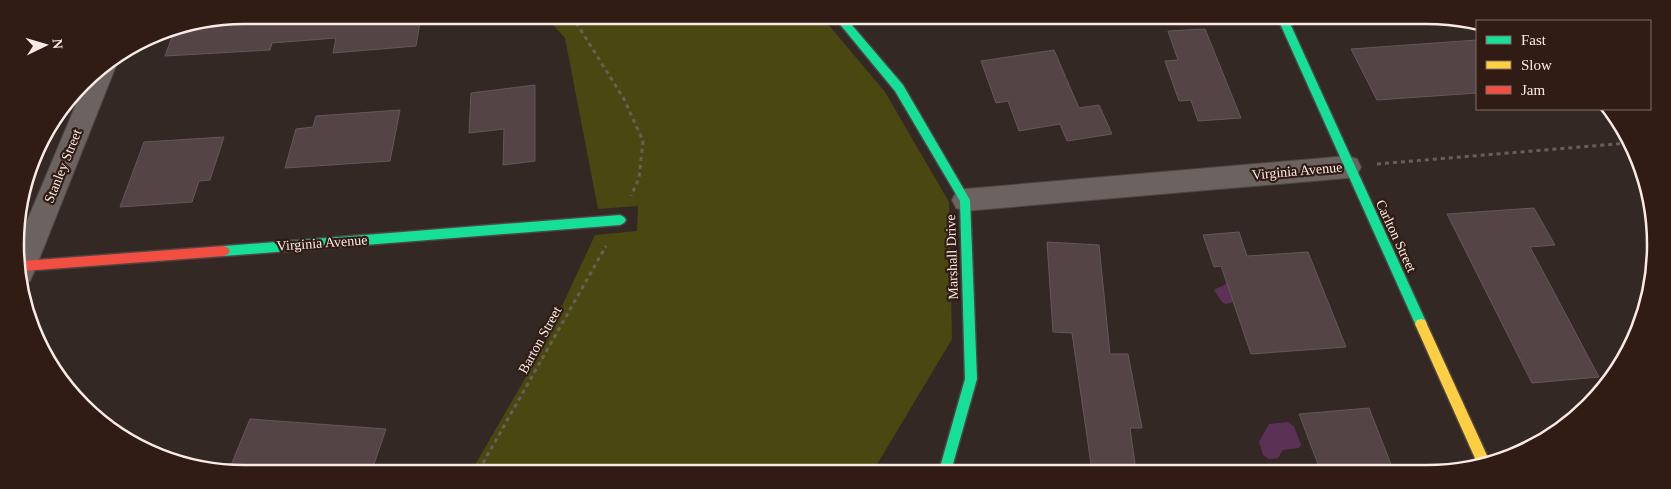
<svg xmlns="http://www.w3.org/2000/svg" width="1671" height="489" viewBox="0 0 1671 489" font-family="Georgia,serif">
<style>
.green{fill:#4a4711}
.water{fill:#5b3256}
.building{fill:#544445;stroke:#635958}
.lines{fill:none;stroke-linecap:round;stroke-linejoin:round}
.street-casing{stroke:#4f4542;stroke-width:2}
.fast-casing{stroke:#4f4542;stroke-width:3}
.slow-casing{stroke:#4f4542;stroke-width:3}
.jam-casing{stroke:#4f4542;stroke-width:3}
.path{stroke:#685f5b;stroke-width:3;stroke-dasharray:4 4;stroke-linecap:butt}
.street{fill:#6c6360;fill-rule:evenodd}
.fast{fill:#16e098;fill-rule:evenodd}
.slow{fill:#ffcf43;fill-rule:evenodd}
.jam{fill:#f24e42;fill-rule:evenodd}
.labels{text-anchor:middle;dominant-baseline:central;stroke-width:4.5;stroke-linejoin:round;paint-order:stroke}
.street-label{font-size:14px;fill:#f9eae5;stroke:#301c15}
.rim{fill:none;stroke:#f9eae5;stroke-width:2.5}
</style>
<rect width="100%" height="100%" fill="#342824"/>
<path class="green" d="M545,16L822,17L885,92L949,202L952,339L873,471L472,470L541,351L595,235L637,231L638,206L598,209L565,38Z"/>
<g class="water">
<path d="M1240,277V300L1226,304L1222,302L1214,290Z"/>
<path d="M1288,422L1294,426L1301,445L1299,448L1283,450L1278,458L1269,459L1263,455L1259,442L1269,424Z"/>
</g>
<g class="building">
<path d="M244,15H299L421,16L416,46L333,53L336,38L272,43L270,50L165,56L175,29Z"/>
<path d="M1205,29L1241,118L1198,121L1191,100L1179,101L1165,61L1178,60L1168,31Z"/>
<path d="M1477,40V93L1377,100L1351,49Z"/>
<path d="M1054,50L1079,108L1099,105L1112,134L1067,141L1060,124L1019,131L1008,101L996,103L981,61Z"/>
<path d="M535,85V161L503,165L504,129L469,133L471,93Z"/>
<path d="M400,110L390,161L285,168L296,129L313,127L316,116Z"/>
<path d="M224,137L210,180L199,181L192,202L120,207L144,142Z"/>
<path d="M1534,208L1555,245L1530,247L1599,377L1532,383L1447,214Z"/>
<path d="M1239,232L1247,256L1308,252L1346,347L1251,354L1221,266L1214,267L1203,235Z"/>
<path d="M1047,242L1099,245L1110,354H1128L1142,428H1130L1136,471H1092L1072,333L1053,332Z"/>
<path d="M1369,408L1394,472H1321L1299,414Z"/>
<path d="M250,419L386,429L372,470H229Z"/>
</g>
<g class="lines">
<g class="street-casing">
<g id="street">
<path d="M113,60L116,66L34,272L30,281L21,284L17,245L85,83L93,72Z"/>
<path d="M1348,156L1357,159L1361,167L1357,175L1348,178L965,211L956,208L952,200L956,192L965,189Z"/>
</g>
</g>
<g class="fast-casing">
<g id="fast">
<path d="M834,17H845L903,85L970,200L977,379L951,471H939L965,379L960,201L895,91Z"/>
<path d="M1278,19H1288L1427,324L1425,328L1421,329L1417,328Z"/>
<path d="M620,215L624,217L626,220L624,223L620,225L224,256L220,254L218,251L220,248L224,246Z"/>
</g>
</g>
<g class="slow-casing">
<path id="slow" d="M1421,319L1425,320L1490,462L1478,465L1415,324L1417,320Z"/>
</g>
<g class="jam-casing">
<path id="jam" d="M224,246L228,248L230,251L228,254L224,256L23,271L20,270L19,263L23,261Z"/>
</g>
<g class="path">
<path d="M572,16L624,99L643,141L639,178L631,196"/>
<path d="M1377,164L1628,143"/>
<path d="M479,470L606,246"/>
</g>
<use href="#street" class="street"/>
<use href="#fast" class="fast"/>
<use href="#slow" class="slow"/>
<use href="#jam" class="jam"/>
</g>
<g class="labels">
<g class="street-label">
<text transform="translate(63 166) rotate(-68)">Stanley Street</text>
<text transform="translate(1297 171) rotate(-5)">Virginia Avenue</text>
<text transform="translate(1396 236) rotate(65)">Carlton Street</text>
<text transform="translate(322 243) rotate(-4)">Virginia Avenue</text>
<text transform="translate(952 257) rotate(-92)">Marshall Drive</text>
<text transform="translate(540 340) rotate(-61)">Barton Street</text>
</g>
</g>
<path d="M0 0H1671V489H0ZM244 24H1427A220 220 0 0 1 1647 244V245A220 220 0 0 1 1427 465H244A220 220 0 0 1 24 245V244A220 220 0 0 1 244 24Z" fill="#301c15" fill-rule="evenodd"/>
<path class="rim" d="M244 24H1427A220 220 0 0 1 1647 244V245A220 220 0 0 1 1427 465H244A220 220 0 0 1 24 245V244A220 220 0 0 1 244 24Z"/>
<rect x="1476" y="20" width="175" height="90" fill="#301c15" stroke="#806e68"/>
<rect x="1486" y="36" width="25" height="8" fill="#16e098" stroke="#806e68"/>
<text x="1521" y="45" font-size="15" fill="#f9eae5">Fast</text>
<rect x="1486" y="61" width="25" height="8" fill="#ffcf43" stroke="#806e68"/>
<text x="1521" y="70" font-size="15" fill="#f9eae5">Slow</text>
<rect x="1486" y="86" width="25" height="8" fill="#f24e42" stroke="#806e68"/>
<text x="1521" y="95" font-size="15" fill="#f9eae5">Jam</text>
<g transform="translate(45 45) rotate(85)" stroke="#301c15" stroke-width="4" paint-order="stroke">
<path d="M0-4L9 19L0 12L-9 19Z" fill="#f9eae5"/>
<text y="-8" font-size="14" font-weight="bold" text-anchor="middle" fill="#f9eae5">N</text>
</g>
</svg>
